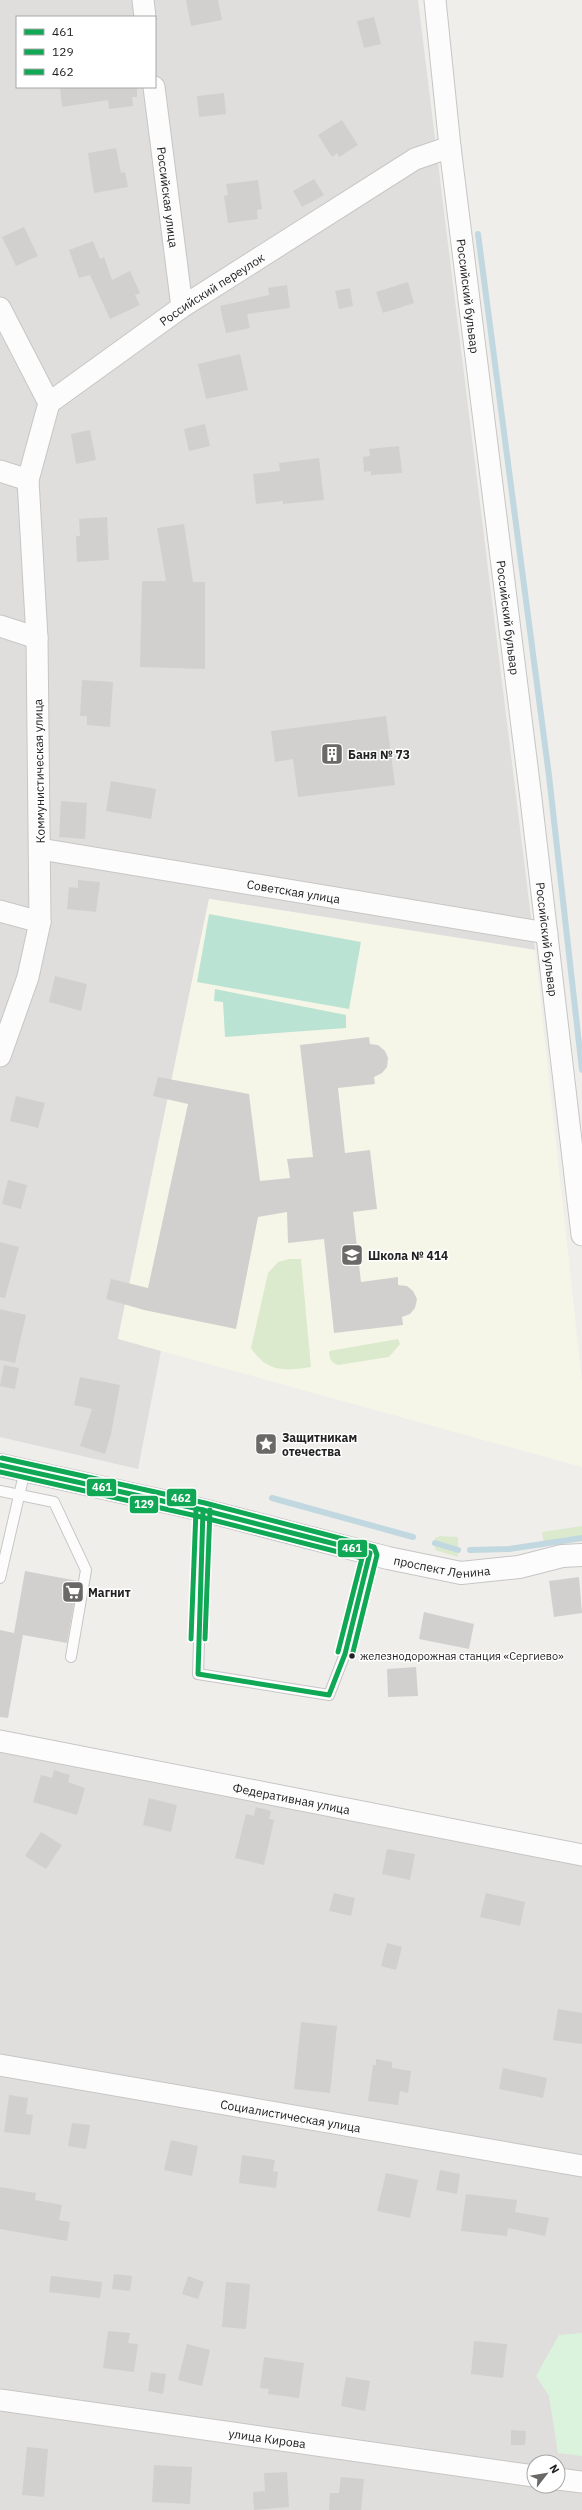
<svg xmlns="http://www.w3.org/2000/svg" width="582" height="2510" viewBox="0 0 582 2510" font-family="'IBM Plex Sans',sans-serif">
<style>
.residential{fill:#dfdedc;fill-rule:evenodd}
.education{fill:#f6f6e8}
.grass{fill:#dbeacd}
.park{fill:#dbf3dd}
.pitch{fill:#bae3d4}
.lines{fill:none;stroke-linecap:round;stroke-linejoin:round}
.stream{stroke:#c1d8e0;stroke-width:6}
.building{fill:#d2d0ce}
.service-casing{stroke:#c7c6c5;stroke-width:12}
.minor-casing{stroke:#c7c6c5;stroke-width:23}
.tertiary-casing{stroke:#c7c6c5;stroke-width:24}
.service{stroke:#fdfcfc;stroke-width:10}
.minor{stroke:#fdfcfc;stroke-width:21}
.tertiary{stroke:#fdfcfc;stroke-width:22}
.bus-1-casing{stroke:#fff;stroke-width:8}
.bus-2-casing{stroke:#fff;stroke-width:8}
.bus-3-casing{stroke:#fff;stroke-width:8}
.bus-1{stroke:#10a855;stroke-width:5}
.bus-2{stroke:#10a855;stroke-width:5}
.bus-3{stroke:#10a855;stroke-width:5}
.bus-dot{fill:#222;stroke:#fff;stroke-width:1.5}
.labels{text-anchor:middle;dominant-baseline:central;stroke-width:3;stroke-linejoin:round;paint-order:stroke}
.bus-label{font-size:11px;fill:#222;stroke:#fff;text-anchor:start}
.street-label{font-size:12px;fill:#222;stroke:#fff}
.poi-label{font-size:12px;font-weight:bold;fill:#222;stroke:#fff;text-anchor:start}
.line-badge{stroke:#fff;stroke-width:1.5}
.badge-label{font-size:11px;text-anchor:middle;font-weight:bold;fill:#fff}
</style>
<rect width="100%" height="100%" fill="#efeeeb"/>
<g class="residential">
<path d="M0,0H418L535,950L209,899L118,1338L161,1351L138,1469L0,1437ZM17,17H155V87H17Z"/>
<path d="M0,1739L582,1863V2510H0ZM534,2462H558V2486H534Z"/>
</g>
<path class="education" d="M209,899L535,950L582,1382V1467L118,1339Z"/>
<g class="grass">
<path d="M289,1259H301L311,1367C285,1371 267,1373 251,1348L268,1273L278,1262Z"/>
<path d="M398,1339L400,1344L389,1357L338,1365C331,1363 329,1358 329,1351Z"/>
<path d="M582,1526V1541L544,1546L542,1532Z"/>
<path d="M440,1536L458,1537V1557L435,1550V1538Z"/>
</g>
<path class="park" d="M582,2333V2456L558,2453L549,2396L536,2376L559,2335Z"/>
<g class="pitch">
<path d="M209,914L361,942L349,1009L197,982Z"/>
<path d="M215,989L346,1015V1028L225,1037L223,1002L214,1001Z"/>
</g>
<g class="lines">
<g class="stream">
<path d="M478,234L549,776L582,1070"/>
<path d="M272,1498L413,1537"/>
<path d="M435,1543L458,1550"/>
<path d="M470,1550L509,1549L582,1538"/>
</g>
</g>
<g class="building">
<path d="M186,0H218L222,20L191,26Z"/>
<path d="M374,17L381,44L364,48L357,21Z"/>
<path d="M60,87H137V97H132L133,106L109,109L108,100L62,107Z"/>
<path d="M224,93L226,114L199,117L197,96Z"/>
<path d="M342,120L358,145L339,157L337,153L332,157L318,135Z"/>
<path d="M116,148L121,173L125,172L128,187L94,193L88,153Z"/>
<path d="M314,179L324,195L302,207L293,191Z"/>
<path d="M258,180L262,209L257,210L258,219L228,223L224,196L228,195L226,184Z"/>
<path d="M24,227L38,256L16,266L2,237Z"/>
<path d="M93,241L100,259L104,257L112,280L130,271L140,293L135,295L140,305L110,319L90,275L79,278L69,250Z"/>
<path d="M408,282L414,303L383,313L376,292Z"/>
<path d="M287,285L290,308L247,314L250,328L226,333L220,306L269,295L268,288Z"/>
<path d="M350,288L353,306L339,309L335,291Z"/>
<path d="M240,354L248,390L206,399L198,364Z"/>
<path d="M205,424L210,446L189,451L184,429Z"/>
<path d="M90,430L96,460L76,464L71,434Z"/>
<path d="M399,446L402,473L371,475V471L364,472L363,457L370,456L369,449Z"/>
<path d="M319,458L324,500L283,504V501L256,504L253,474L280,471L279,463Z"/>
<path d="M107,517L109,560L77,562L76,536H80L79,519Z"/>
<path d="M184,524L193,582H205V669L140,667L142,581H166L157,528Z"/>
<path d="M82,680L113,682L110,727L87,725V716H80Z"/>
<path d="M386,716L395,785L298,797L293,759L275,762L271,731Z"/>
<path d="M111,781L156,789L151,819L106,811Z"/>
<path d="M61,801L87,803L85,839L59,837Z"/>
<path d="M78,880L100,882L96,912L67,909L69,887L78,888Z"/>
<path d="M55,976L87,984L81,1011L49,1002Z"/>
<path d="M369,1037L370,1044L378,1045L385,1051L388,1058L387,1067L382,1073L374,1077L375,1084L338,1088L345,1153L370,1150L377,1209L353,1212L361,1282L398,1277V1285L407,1286L413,1291L417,1299L415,1308L410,1314L402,1317L403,1325L334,1333L324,1239L288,1243L287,1212L258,1217L236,1329L144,1310L106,1299L111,1279L148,1288L188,1104L153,1096L158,1077L249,1094L260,1181L290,1178L287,1159L313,1157L300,1045Z"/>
<path d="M16,1096L45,1103L38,1128L10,1121Z"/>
<path d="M8,1180L27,1185L21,1209L2,1204Z"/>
<path d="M0,1242L19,1247L5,1298L0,1297Z"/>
<path d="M0,1309L26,1315L15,1363L0,1360Z"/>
<path d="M4,1365L19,1368L15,1389L0,1386Z"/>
<path d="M80,1377L120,1385L111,1434L105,1454L80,1446L92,1409L74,1405Z"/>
<path d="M25,1571L78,1581L67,1643L23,1635L8,1718L0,1717V1630L14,1633Z"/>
<path d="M579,1577L582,1613L554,1617L549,1581Z"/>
<path d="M424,1612L474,1624L469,1649L419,1639Z"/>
<path d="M416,1667L418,1696L388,1697L387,1669Z"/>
<path d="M54,1770L70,1775L68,1782L85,1788L77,1815L33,1802L41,1775L52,1778Z"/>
<path d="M149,1798L177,1805L171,1832L143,1825Z"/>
<path d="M256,1807L271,1811L269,1819L274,1820L264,1865L235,1858L246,1814L254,1816Z"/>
<path d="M41,1832L62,1845L46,1869L25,1856Z"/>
<path d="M387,1849L415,1854L410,1880L382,1874Z"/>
<path d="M334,1893L355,1898L351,1916L329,1911Z"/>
<path d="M486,1893L525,1902L520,1926L480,1917Z"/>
<path d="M387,1943L402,1947L396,1970L381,1966Z"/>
<path d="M558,2009L582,2013V2044L553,2040Z"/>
<path d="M301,2022L337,2026L330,2093L294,2089Z"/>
<path d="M376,2059L392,2062V2068L411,2071L408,2093L400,2091L398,2105L368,2101L373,2065H376Z"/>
<path d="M503,2068L547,2078L543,2098L499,2089Z"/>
<path d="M9,2095L28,2098L26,2114L33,2115L30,2135L4,2132Z"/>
<path d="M72,2123L90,2125L86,2149L68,2146Z"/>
<path d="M171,2140L198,2146L192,2176L164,2170Z"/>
<path d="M242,2155L275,2160L273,2171L278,2172L276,2188L239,2183Z"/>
<path d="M440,2170L460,2174L457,2194L436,2190Z"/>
<path d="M386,2173L418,2180L410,2218L377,2211Z"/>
<path d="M0,2187L36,2193L35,2200L62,2205L59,2220L70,2222L67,2241L0,2229Z"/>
<path d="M466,2194L517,2200L515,2212L549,2218L545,2236L508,2228L507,2236L461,2231Z"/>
<path d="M114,2274L132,2276L130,2291L112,2289Z"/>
<path d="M51,2276L102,2282L100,2298L49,2292Z"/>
<path d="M188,2276L204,2282L198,2299L182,2294Z"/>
<path d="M226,2282L250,2284L246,2329L222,2327Z"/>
<path d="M108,2331L130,2333L128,2343L138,2344L134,2372L103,2368Z"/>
<path d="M474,2341L507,2344L503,2378L471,2374Z"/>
<path d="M187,2344L210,2350L202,2386L178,2380Z"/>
<path d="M264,2357L304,2363L299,2398L268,2394L269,2389L260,2388Z"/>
<path d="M151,2372L166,2374L163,2394L148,2391Z"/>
<path d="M346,2377L370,2381L365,2411L341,2406Z"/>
<path d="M511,2430L526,2431L525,2445H511Z"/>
<path d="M27,2447L48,2449L44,2497L22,2495Z"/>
<path d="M154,2465L192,2467L190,2504L152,2502Z"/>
<path d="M287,2472L289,2507L254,2510L253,2492L265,2491L264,2473Z"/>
<path d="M341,2477L364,2479L361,2510H329L330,2493H339Z"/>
</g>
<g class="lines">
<g class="service-casing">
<g id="service">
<path d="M0,1491L54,1502L86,1570L71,1657"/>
<path d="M203,1510L198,1674L329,1695L345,1654L370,1553"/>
<path d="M0,1578L25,1470"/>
</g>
</g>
<g class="minor-casing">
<g id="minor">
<path d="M143,0L145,17"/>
<path id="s1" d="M435,0L450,147L531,799L582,1235"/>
<path id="s2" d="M154,87L182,307"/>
<path d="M0,308L49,403"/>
<path d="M0,471L28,480"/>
<path d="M0,626L37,638"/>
<path id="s3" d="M40,849L547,933"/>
<path d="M0,911L40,922"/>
<path id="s4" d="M0,1056L28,977L40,922L37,638L28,480L49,403L182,307L415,159L450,147"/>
<path id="s5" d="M0,1741L582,1855"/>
<path id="s6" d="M0,2065L582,2166"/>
<path id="s7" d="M0,2400L534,2476"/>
<path d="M558,2479L582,2482"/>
</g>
</g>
<g class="tertiary-casing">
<g id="tertiary">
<path id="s8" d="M0,1465L203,1510L388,1558L461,1573L519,1567L562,1556L582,1555"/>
</g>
</g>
<use href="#service" class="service"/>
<use href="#minor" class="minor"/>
<use href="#tertiary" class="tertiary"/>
<g class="bus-1-casing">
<g id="bus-1">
<path d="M0,1465L203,1510"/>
<path d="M203,1510L370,1553L345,1654L329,1695L198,1674Z"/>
</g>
</g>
<g class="bus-2-casing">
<g id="bus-2">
<path d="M0,1472L201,1517L362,1558L338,1652"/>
<path d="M205,1639L210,1510"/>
</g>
</g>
<g class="bus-3-casing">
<g id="bus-3">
<path d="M2,1458L205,1503L374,1547L377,1555L352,1656"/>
<path d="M191,1639L196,1510"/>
</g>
</g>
<use href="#bus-1" class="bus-1"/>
<use href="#bus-2" class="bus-2"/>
<use href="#bus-3" class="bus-3"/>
</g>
<defs>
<g id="building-square" transform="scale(1.15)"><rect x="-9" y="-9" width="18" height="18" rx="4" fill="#6a6968" stroke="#fff"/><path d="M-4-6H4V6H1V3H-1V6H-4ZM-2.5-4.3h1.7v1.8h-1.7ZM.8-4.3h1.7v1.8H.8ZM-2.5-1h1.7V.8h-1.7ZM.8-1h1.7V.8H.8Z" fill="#fff"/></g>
<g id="school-square" transform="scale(1.15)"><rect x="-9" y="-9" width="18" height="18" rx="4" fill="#6a6968" stroke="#fff"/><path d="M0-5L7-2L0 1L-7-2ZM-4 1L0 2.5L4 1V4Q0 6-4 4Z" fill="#fff"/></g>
<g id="sight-square" transform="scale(1.15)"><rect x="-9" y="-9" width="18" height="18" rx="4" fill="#6a6968" stroke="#fff"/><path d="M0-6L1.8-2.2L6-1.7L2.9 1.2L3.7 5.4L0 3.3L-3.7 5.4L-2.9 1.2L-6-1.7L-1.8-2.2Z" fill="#fff"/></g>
<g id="supermarket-square" transform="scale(1.15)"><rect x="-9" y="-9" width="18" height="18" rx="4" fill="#6a6968" stroke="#fff"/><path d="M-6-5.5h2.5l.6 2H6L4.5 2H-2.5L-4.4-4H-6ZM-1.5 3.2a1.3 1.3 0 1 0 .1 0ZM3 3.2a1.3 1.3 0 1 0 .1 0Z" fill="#fff"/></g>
</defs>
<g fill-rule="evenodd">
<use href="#building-square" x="332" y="754"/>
<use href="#school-square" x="352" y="1255"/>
<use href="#sight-square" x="266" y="1444"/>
<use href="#supermarket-square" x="73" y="1592"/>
</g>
<circle class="bus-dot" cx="352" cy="1656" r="3.5"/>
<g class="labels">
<g class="bus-label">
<text x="360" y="1656">железнодорожная станция «Сергиево»</text>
</g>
<g class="street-label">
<text stroke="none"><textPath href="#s2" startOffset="111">Российская улица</textPath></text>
<text stroke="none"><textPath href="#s4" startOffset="861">Российский переулок</textPath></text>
<text stroke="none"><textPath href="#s1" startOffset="298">Российский бульвар</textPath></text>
<text stroke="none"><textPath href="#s1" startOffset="622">Российский бульвар</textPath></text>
<text transform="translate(39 771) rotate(-91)">Коммунистическая улица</text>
<text stroke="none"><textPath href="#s3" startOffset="257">Советская улица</textPath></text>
<text stroke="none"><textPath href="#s1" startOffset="946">Российский бульвар</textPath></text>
<text stroke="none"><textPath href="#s8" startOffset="454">проспект Ленина</textPath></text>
<text stroke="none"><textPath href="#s5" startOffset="297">Федеративная улица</textPath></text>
<text stroke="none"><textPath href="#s6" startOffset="295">Социалистическая улица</textPath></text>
<text stroke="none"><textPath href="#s7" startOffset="270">улица Кирова</textPath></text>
</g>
<g class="poi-label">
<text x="348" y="754">Баня № 73</text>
<text x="368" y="1255">Школа № 414</text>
<text x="282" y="1437">Защитникам<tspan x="282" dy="14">отечества</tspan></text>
<text x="88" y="1592">Магнит</text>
</g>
</g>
<g class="line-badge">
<rect x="86" y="1478" width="31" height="19" rx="4" fill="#10a855"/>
<rect x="166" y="1488" width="31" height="19" rx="4" fill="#10a855"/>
<rect x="129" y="1495" width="30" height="19" rx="4" fill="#10a855"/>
<rect x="337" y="1539" width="31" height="19" rx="4" fill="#10a855"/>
</g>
<g class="badge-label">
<text x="102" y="1491">461</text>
<text x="181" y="1502">462</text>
<text x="144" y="1508">129</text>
<text x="352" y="1552">461</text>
</g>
<rect x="16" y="16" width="140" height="72" fill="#ffffff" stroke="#a7a7a7"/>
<rect x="24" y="29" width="20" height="6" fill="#10a855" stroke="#a7a7a7"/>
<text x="52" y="36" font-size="12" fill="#222222">461</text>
<rect x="24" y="49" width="20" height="6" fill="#10a855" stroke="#a7a7a7"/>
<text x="52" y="56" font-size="12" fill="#222222">129</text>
<rect x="24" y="69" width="20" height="6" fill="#10a855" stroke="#a7a7a7"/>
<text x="52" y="76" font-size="12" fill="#222222">462</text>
<g transform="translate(546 2474) rotate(59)"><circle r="19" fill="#ffffff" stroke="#a7a7a7"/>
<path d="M0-3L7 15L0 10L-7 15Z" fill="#6a6968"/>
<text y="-6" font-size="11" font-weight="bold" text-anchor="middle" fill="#222222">N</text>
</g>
</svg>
